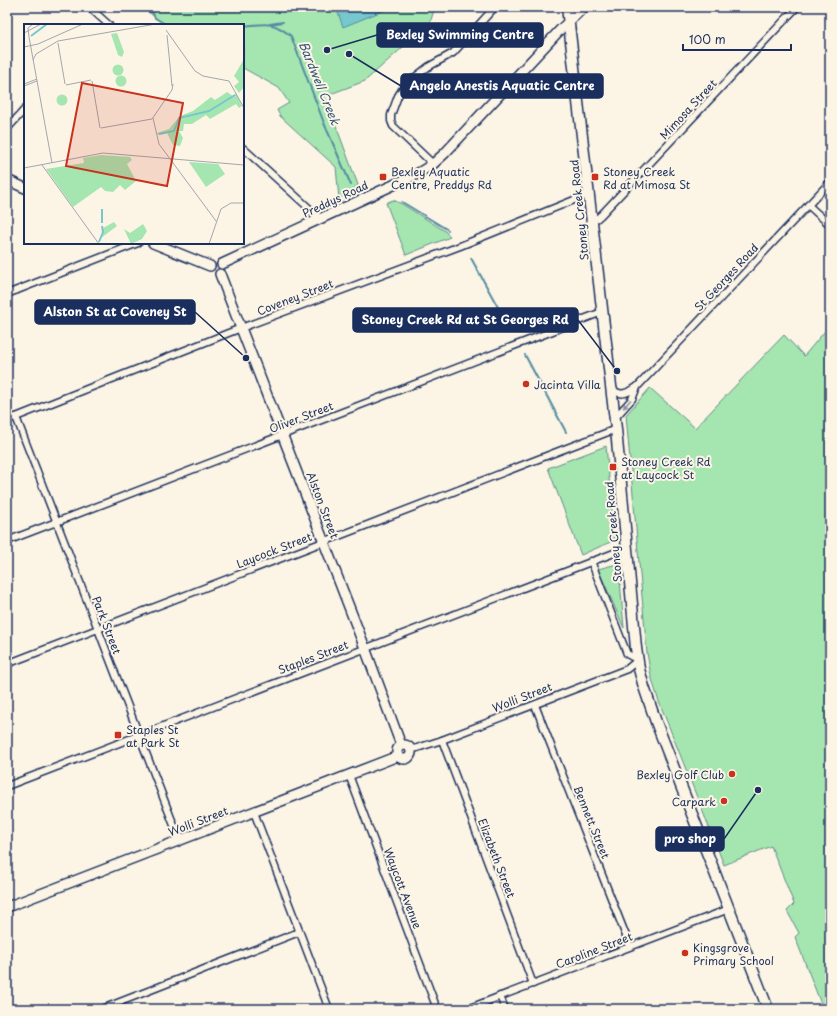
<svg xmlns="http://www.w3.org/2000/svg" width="837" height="1016" viewBox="0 0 837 1016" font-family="'Playpen Sans',sans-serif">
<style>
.green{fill:#a5e6b0;stroke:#608a87}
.water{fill:#77c8ce;stroke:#528ba1}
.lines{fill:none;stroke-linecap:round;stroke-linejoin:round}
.stream{stroke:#528ba1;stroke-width:2}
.street-casing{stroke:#1b2f5e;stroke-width:9}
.secondary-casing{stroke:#1b2f5e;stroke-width:12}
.primary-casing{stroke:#1b2f5e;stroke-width:13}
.street{stroke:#fcf5e5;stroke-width:6}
.secondary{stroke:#fcf5e5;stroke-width:9}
.primary{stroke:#fcf5e5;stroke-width:10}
.oneway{fill:#8c92a2}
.poi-dot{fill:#c8321e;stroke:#fcf5e5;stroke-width:1.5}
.labels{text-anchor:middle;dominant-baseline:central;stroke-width:4;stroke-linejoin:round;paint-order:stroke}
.street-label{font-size:11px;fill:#1b2f5e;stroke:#fcf5e5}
.poi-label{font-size:11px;fill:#1b2f5e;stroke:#fcf5e5;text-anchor:start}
.water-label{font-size:12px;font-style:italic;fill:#32557a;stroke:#fcf5e5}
.inset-river{fill:none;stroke:#77c8ce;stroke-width:2}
.inset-road{fill:none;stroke:#a2a6af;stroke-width:1}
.view{fill:#c8321e;fill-opacity:0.15;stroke:#c8321e;stroke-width:2}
.inset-edge{fill:none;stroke:#1b2f5e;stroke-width:2}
.leader{fill:none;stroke:#1b2f5e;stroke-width:1.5}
.callout-dot{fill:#1b2f5e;stroke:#fcf5e5;stroke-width:1.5}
.callout{fill:#1b2f5e;stroke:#1b2f5e;stroke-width:1.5}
.callout-label{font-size:12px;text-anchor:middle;font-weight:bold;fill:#fff}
</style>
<rect width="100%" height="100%" fill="#fcf5e5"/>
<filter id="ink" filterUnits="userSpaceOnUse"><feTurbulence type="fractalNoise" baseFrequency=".025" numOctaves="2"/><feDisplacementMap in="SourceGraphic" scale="8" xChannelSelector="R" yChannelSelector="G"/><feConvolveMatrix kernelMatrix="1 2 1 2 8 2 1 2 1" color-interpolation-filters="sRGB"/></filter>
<g filter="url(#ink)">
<g class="green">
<path d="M142,7H435L430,23L365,81L325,96L358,185L349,193L339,199L336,167L280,116L277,110L289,103L279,88L243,68V25H165Z"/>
<path d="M393,200L402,204L445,231L450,237L406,255L386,203Z"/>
<path d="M830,325V1009H823L795,937L799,933L787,911L794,904L771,846L724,865L658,699L651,676L647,653L626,415L650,388L695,428L784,335L804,356Z"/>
<path d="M606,446L615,540L581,555L548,468Z"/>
<path d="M617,564L619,568L624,628L598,569Z"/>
</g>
<path class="water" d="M336,7H392L343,27Z"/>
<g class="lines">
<g class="stream">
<path d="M150,7L155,18L167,25"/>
<path d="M270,24L283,22"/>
<path d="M243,26C266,24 271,20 291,36L324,123L351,185"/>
<path d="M402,202L448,230"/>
<path d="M471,258L511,331"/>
<path d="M525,355L566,432"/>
</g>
<g class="street-casing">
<g id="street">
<path d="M89,7L109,25"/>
<path d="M7,129L25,109"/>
<path d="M243,148L321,219"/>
<path d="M433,164L393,126L391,121V115L398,96L405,85L428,67L453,53L495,7"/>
<path d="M808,205L830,225"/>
<path d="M592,223L601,215L797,7"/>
<path d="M7,294L138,243"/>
<path d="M612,388C620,398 629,392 637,387L830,182"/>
<path d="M16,417L180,841"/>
<path d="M7,419L16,417L241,328L460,246L589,194"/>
<path d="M614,419L632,399L637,387"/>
<path d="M7,541L602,312"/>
<path d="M7,664L616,429"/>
<path d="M535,705L630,946"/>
<path d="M442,740L533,984"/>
<path d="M411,750L442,740L627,669L638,660L627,654L591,561"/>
<path d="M349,775L437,1009"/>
<path d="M7,786L627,548"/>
<path d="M254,812L329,1009"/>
<path d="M500,996L505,1009"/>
<path d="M102,1009L299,932"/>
<path d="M467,1009L729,909"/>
</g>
</g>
<g class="secondary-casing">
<g id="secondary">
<path d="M7,180L25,188"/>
<path d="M153,243L210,266"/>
<path d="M222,264L415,175L433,164L445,153L560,30L584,7"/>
<path d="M220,274L365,648L401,745"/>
<circle cx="404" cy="752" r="7"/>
<path d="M7,907L398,756"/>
</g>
</g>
<g class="primary-casing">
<path id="primary" d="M567,7L616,429L636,648L639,669L644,687L656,722L768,1009"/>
</g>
<use href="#street" class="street"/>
<use href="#secondary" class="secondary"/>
<use href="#primary" class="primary"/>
</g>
<defs><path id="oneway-solid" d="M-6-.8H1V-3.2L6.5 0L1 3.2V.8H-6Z"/></defs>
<use class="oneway" href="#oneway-solid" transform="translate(627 404) rotate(131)"/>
</g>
<g class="poi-dot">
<rect x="379" y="173" width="8" height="8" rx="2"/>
<rect x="591" y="173" width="8" height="8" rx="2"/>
<circle cx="526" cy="384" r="4"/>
<rect x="609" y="463" width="8" height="8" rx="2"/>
<rect x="114" y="731" width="8" height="8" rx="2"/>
<circle cx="732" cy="774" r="4"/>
<circle cx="724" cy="801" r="4"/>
<circle cx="685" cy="953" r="4"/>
</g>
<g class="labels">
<g class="street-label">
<text transform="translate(688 109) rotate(-47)">Mimosa Street</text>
<text transform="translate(335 199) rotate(-25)">Preddys Road</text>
<text transform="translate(579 210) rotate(-96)">Stoney Creek Road</text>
<text transform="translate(726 277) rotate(-47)">St Georges Road</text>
<text transform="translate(295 297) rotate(-21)">Coveney Street</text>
<text transform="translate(301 417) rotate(-21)">Oliver Street</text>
<text transform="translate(323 505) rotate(69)">Alston Street</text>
<text transform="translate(613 532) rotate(-95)">Stoney Creek Road</text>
<text transform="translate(274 550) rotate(-21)">Laycock Street</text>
<text transform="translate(107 625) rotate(69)">Park Street</text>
<text transform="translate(313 657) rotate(-21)">Staples Street</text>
<text transform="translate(522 697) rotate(-21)">Wolli Street</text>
<text transform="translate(198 821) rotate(-21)">Wolli Street</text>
<text transform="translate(592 822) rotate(68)">Bennett Street</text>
<text transform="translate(497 858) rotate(69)">Elizabeth Street</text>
<text transform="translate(403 888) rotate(69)">Waycott Avenue</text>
<text transform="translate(594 950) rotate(-21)">Caroline Street</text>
</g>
<g class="poi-label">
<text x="391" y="171">Bexley Aquatic<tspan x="391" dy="13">Centre, Preddys Rd</tspan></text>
<text x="603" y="171">Stoney Creek<tspan x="603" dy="13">Rd at Mimosa St</tspan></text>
<text x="534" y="384">Jacinta Villa</text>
<text x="621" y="461">Stoney Creek Rd<tspan x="621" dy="13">at Laycock St</tspan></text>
<text x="126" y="729">Staples St<tspan x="126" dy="13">at Park St</tspan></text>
<text x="724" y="774" text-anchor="end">Bexley Golf Club</text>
<text x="716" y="801" text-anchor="end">Carpark</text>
<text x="693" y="947">Kingsgrove<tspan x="693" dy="13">Primary School</tspan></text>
</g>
<g class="water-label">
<text transform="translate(320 83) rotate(68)">Bardwell Creek</text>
</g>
</g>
<g transform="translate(24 24)">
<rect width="220" height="220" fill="#fcf5e5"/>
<path d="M93,9L100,28L98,33L94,31L87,10ZM220,35V63L215,69L210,62L215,58L210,52ZM88.5 46a5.5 5.5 0 1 1 11 0a5.5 5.5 0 1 1-11 0ZM91.5 57a5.5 5.5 0 1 1 11 0a5.5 5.5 0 1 1-11 0ZM203,68L209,72L212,69L218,82L215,84L212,80L186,95L182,91L168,100H160L159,107H155L159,114L156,122L149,121L143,109L134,111L133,109L145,105L156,92L169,87L187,73L191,76ZM32.5 76a5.5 5.5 0 1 1 11 0a5.5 5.5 0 1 1-11 0ZM77,131L106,133L108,136L103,140L112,157L101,166L96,161L89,168L81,167L77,163L49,183L22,145L60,139L59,134ZM165,138L194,140L201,150L182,163ZM90,198L93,202L77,214L79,204ZM119,200L123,207L118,215L107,220L100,205L106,209Z" fill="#a5e6b0"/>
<path class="inset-river" d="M7,12L23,0M135,110L150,107L155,94L185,87L211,71M78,199V185M75,218L79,208L78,202"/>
<path class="inset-road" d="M142,6L171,47L179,52L205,57L220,84M0,9L17,0M143,11L146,41M5,13L28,139M5,13L4,4L9,0M34,19L41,60M0,23L14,20L59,0M9,36L12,30L34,17L132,0M146,41L148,62M68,57L76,104M0,60L13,55M42,61L67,56M0,62L13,57M129,94L135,120L192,197M128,95L148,66L149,60M77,104L128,95M18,141L75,220M0,144L79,129L220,141M185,220L197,185L207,179H220"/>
<path class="view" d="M58,59L159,79L143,162L42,142Z"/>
<rect width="220" height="220" class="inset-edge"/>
</g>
<path class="leader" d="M327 50L377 35M349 54L401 86M246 358L195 312M617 371L578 320M758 790L724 839"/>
<g class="callout-dot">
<circle cx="327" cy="50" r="4"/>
<circle cx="349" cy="54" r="4"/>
<circle cx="246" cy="358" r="4"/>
<circle cx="617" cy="371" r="4"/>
<circle cx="758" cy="790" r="4"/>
</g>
<g class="callout">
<rect x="377" y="23" width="166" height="24" rx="4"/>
<rect x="401" y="74" width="202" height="24" rx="4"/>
<rect x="35" y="300" width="160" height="24" rx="4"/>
<rect x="353" y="308" width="225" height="24" rx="4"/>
<rect x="656" y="827" width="68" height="24" rx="4"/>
</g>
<g class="callout-label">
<text x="460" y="39">Bexley Swimming Centre</text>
<text x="502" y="90">Angelo Anestis Aquatic Centre</text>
<text x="115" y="316">Alston St at Coveney St</text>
<text x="465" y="324">Stoney Creek Rd at St Georges Rd</text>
<text x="690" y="843">pro shop</text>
</g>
<rect width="837" height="1016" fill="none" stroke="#fcf5e5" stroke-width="24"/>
<rect x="12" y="12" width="813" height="992" fill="none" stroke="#1b2f5e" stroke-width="1.5" filter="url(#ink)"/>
<path d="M683 44v6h108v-6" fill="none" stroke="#1b2f5e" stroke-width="2"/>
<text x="689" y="44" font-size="12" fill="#1b2f5e" stroke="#fcf5e5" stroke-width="3" paint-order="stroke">100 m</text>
</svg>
